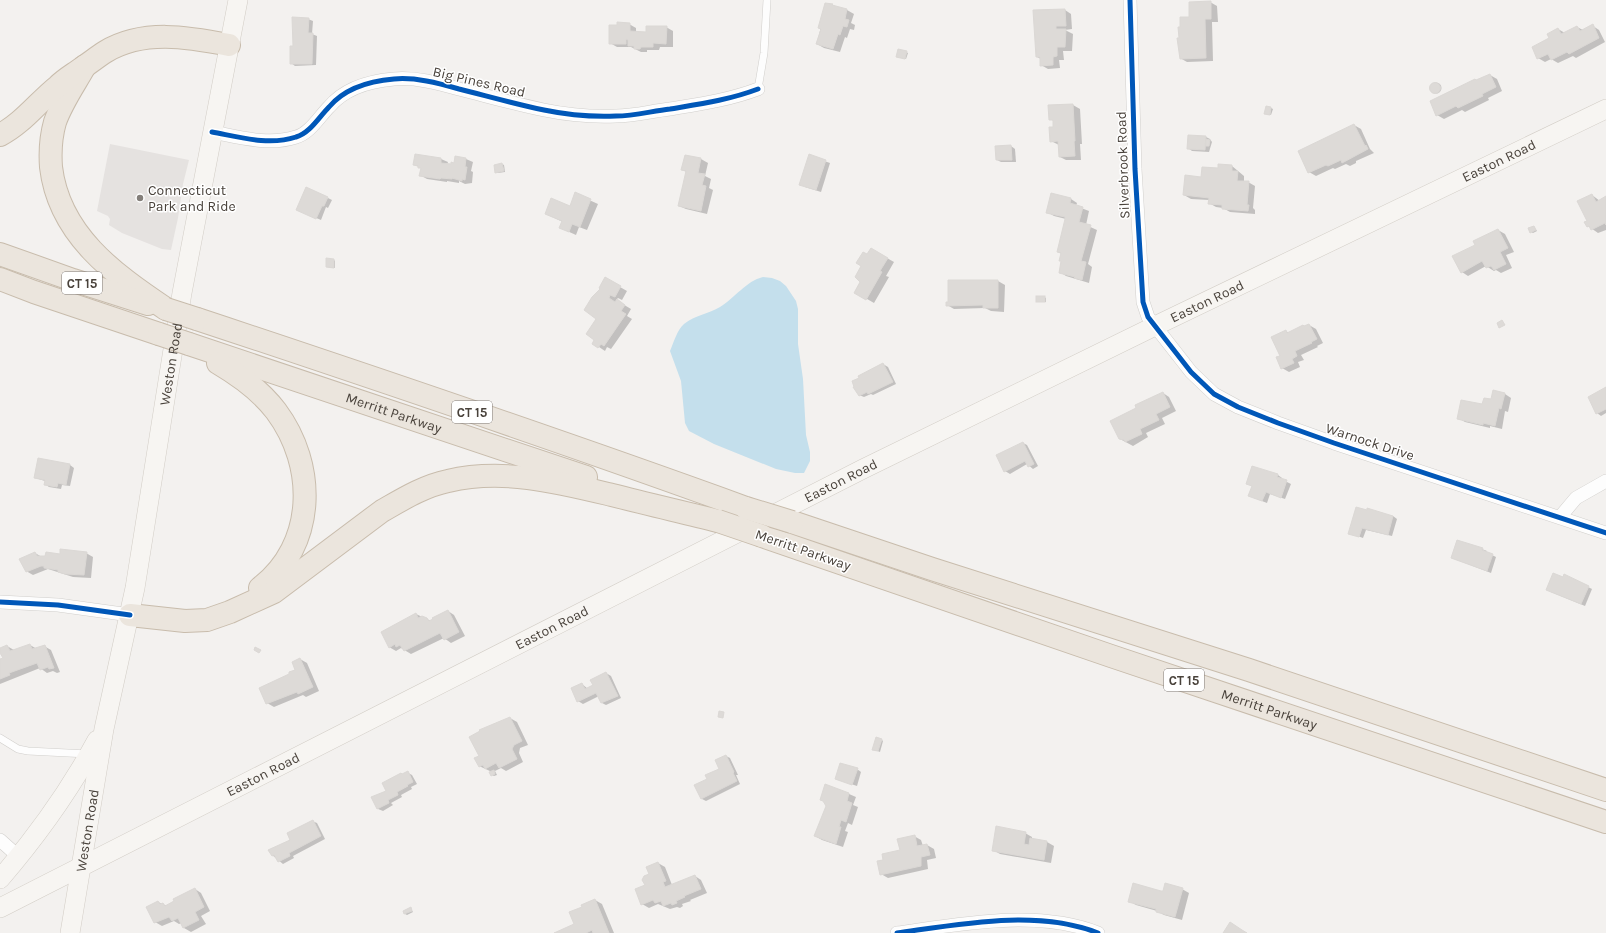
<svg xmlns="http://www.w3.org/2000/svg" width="1606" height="933" viewBox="0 0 1606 933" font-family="Karla,sans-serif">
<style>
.parking{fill:#e5e2e0}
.water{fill:#c4dfec}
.shadow{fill:#0003}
.building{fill:#dddad7;stroke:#dbd8d5}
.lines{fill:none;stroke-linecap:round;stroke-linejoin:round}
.service-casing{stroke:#d1cfcc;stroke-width:8}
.minor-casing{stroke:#d1cfcc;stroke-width:14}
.secondary-casing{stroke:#d2cdc6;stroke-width:20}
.motorway-casing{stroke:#c8bcac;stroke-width:24}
.service{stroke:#fdfdfd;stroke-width:7}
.minor{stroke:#fdfdfd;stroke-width:13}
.secondary{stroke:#f7f5f2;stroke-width:19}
.motorway{stroke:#ebe5dd;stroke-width:22}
.motorway-bridge-casing{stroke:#c8bcac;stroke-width:24;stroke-linecap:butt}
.motorway-bridge{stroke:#ebe5dd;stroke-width:22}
.cycleway-casing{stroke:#fff;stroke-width:8}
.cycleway{stroke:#0057b8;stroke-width:5}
.poi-dot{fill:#847f7a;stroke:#fff;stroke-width:1.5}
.labels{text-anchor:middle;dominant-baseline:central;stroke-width:3;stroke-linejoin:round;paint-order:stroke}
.shield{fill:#fff;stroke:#807b76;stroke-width:1}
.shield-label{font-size:13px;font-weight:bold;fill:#49423b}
.street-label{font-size:14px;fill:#49423b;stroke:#fff}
.poi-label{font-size:14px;fill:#49423b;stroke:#fff;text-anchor:start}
</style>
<rect width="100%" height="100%" fill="#f3f1ef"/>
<path class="parking" d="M110,144L189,160L183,184L178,218L171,250L162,249L122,233L109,225L110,219L108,216L97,211Z"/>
<path class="water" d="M763,277L772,278L780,281L786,286L796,301L798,309V344L803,379L806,435L810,452V461L804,473H795L776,469L714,444L689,431L685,423L681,381L670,351C674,342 677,330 684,324C695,315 709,314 720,307C735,298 746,281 763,277Z"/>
<g class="shadow">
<path d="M1210,2L1217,6L1218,22H1212L1213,61L1187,62L1180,58V39L1190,18Z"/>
<path d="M826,4L847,10L854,14L851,23L855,25L854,30L850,29L847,38L845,37L840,52L824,48L817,44Z"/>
<path d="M1065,10L1071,14L1072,29L1065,30L1073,34L1072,51H1063L1064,60H1059L1060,68L1048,69L1041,65V59L1037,57Z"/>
<path d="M308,19L313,21L312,34L317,36L316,65L295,66L291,63L294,47Z"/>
<path d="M629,24L636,28V33H647L666,27L673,31V47H660L659,50H647V52H641L631,47H617L610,43L618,26Z"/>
<path d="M1593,26L1599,30L1605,42L1576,58L1573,56L1558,63L1551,59L1545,62L1538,58L1558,29L1565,33L1577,27L1583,30Z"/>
<path d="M906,52L908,53L906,59L899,57Z"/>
<path d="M1490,75L1497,79L1502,91L1488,98L1489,100L1465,112L1462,110L1444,119L1437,115L1477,81Z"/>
<circle cx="1436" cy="88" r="5.5"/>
<path d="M1073,105L1080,109L1082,144H1080L1081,160H1066L1060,157L1059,145L1051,141L1054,128V121L1050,119Z"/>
<path d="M1271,108L1273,109L1271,115L1267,114Z"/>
<path d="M1354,125L1361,129L1370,149L1374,153L1356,161V163L1350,166L1346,164L1335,169L1333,168L1316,176L1309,172Z"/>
<path d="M1189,136L1206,137L1210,139L1212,142L1209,152L1192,151L1188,148Z"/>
<path d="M1011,146L1015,149L1016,162H1001L997,160Z"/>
<path d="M416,155L441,159L448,162L447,165L455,164L466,159L473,162L471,171L473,172L472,183L465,184L459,181V183L447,181V182L427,179L420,175L422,169L414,164Z"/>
<path d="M685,156L701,159L708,163L705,176L711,179L709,188L713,190L707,214L686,209L679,206L687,172L682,170Z"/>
<path d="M810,156L830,163L821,192L805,187Z"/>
<path d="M502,164L504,165L505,172L498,173L496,172Z"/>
<path d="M1232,166L1244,176V182H1248L1255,186L1253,208L1255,210V214L1230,212L1223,208L1216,207L1209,203V200L1191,199L1184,195L1202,178L1218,169Z"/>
<path d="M576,194L598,204L587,230L579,227L576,235L567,231L563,222L546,214L571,207Z"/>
<path d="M1592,195L1600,201L1606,197V230L1598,233L1588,226Z"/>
<path d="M328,198L332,200L328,208L326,207L321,220L302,212Z"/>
<path d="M1071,199L1077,203L1076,206L1089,211L1086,225L1097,230L1088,264L1092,267L1089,283L1066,276L1060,272L1062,262V254L1058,252L1066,219L1054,216L1047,212Z"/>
<path d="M1534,227L1537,231L1533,233L1531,232Z"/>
<path d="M1498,230L1505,234L1514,252L1506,255L1512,268L1501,273L1496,270L1494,271L1486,266L1468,276L1462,272L1476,245Z"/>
<path d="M871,249L894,262L886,276L889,277L874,303L855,292L861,281L868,256Z"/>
<path d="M334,260L335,261V268L327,267Z"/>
<path d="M606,279L627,291L622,300L618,298L616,300L631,309L627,316L632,319L611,349L607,347L605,351L599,347L596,340L598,295Z"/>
<path d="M949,281H998L1005,285L1004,312L991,311L985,308L954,309L947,305L949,303Z"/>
<path d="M1044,297L1046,298V302H1037Z"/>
<path d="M1309,325L1316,329L1323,343L1317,346L1318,347L1301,355L1304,360L1298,362L1300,367L1289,372L1282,368L1281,356L1286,331L1289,333Z"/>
<path d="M883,364L888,367L896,384L873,395L871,394L864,397L859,395Z"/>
<path d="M1606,388V413L1601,416L1597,413Z"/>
<path d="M1163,393L1169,397L1176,411L1162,418L1165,424L1146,433L1148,437L1133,446L1120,439Z"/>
<path d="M1505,394L1511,398L1508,412L1505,411L1502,429L1490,426V428L1465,422L1458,418Z"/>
<path d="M1023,443L1027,445L1038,466L1033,469L1027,464L1010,474L1005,471Z"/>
<path d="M39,459L70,465L74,468L70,486L62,485L61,489L49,487L45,484V481L35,478Z"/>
<path d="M1253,467L1278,475L1282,478L1281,479L1291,484L1285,499L1270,494L1267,503L1254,498L1253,486L1247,483Z"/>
<path d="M1356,508L1393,516L1397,519L1392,536L1366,530L1363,538L1349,533Z"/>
<path d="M1482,549L1487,551L1486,552L1496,557L1491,573L1452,558Z"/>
<path d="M35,553L42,557L86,553L93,557L91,578L73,577L48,569L33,575L26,571Z"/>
<path d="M1588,587L1592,589L1585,606L1551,592Z"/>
<path d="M448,611L454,615L465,636L451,643L444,638L411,654L401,648L396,651L389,647L416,614L431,621Z"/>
<path d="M30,645L37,649L44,646L51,650L60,672L57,673L53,671L47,673L40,668L0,684V660L4,659L0,649L7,646L14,650Z"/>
<path d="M300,659L307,663L319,691L306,697L303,695L274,707L267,703L291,675L296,670Z"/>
<path d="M606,673L611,676L621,698L606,705L602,703L599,696L583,704L578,701L582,684L588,689L594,686Z"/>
<path d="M510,718L517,722L528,745L520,748L519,753L523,762L506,771L501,768L495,771L497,775L494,776L492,775V772L479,766L480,756Z"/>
<path d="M882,740L883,741L880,752L875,750Z"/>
<path d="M726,756L730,758L738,775H736L740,784L706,801L702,799L695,785L708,780L720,769Z"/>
<path d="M857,769L861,772L857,786L836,779Z"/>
<path d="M408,773L412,775L417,784L411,787L412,789L401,795L402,797L391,803L393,805L383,811L378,809L372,798L388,791L403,775Z"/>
<path d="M826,786L849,794L856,797L853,805L858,807L852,825L848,823L845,831L848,832L843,847L822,840L815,836L827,806L825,802Z"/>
<path d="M312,821L317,823L325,839L293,856L294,858L283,864L272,855Z"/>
<path d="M1025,833L1032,837V839L1047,842L1054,846L1051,863L1000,854L993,850Z"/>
<path d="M914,836L921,840L923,846L927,845L934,849L936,858L927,860L928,869L888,878L881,874Z"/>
<path d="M658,863L665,867L672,885L695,876L701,880L707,893L690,900L691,901L682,904L683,906L680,908L677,907L670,909L658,904L649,908L642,904L650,875Z"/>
<path d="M195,889L201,893L210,911L201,916L206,924L191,932L184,928L182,923L179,924L174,921L162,926L155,922L158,902L167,906Z"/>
<path d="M1182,889L1189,893L1182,920L1164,915L1157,911L1136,905L1129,901L1164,892Z"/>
<path d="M595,900L602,904L614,933H557L575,925L583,908Z"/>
<path d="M411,909L413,912L407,915L405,914L404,912Z"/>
</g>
<g class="building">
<path d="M1211,1V19H1205L1206,58L1180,59L1177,38H1179L1178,27H1180V17H1189V2Z"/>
<path d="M825,3L833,4L832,5L847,9L845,19L849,20L847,27L843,26L840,35L838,34L833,49L816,44L821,29L818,28Z"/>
<path d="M1065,9L1066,26H1056V29H1066L1065,47H1057V56L1053,57V65L1040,66V57H1036L1033,10Z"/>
<path d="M292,17L309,18L308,33H313L312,64H290V46H293Z"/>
<path d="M617,22L630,23V31L646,32V26H667L666,44L653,43V47H641L640,49H634V46H628V40L626,39V44H609V25H617Z"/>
<path d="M1593,24L1599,38L1569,54L1567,52L1551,60L1548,54L1537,59L1532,47L1549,38L1547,34L1558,28L1561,34L1577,26L1580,31Z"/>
<path d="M898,49L907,51L905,59L896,57Z"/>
<path d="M1490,74L1496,87L1482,94L1483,96L1458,108L1456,106L1436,116L1430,101L1475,79L1476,80Z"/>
<circle cx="1435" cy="88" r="5.5"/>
<path d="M1073,104L1075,141H1074L1075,156L1059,157L1058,141L1050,142L1049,127H1053V120H1049L1048,105Z"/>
<path d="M1266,106L1271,107L1270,115L1264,114Z"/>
<path d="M1354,124L1365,146L1366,145L1368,149L1342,163L1341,160L1328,166L1326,165L1308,173L1298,151Z"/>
<path d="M1188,135L1206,136L1205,150L1187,149Z"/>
<path d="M1206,139L1210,140L1209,146H1206Z"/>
<path d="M1011,145L1012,160H996L995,146Z"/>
<path d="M415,154L441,158V163L451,164V162L454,163L455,156L466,158L465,167H467L465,180L462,179V181L452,178V179L441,178L440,179L419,176L421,168H418V166L413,165Z"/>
<path d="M809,154L826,160L816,190L799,185Z"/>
<path d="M685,155L701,158L698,173L705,174L702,185L706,186L701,211L678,206L686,171L681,170Z"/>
<path d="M502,163L504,171L495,173L494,165Z"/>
<path d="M1218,164L1232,165V171H1238L1237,181H1249L1247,205H1249L1248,211L1222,209V205L1208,204L1209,198L1183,195L1185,175L1201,177L1202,167L1218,168Z"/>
<path d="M306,187L328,197L324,206H322L316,219L296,210Z"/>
<path d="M575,192L591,199L580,227L572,224L569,232L559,228L562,221L545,214L551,198L570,206Z"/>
<path d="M1051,193L1071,198L1070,203L1083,207L1079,222L1091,225L1081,261L1086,262L1082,280L1074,278L1075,277L1059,273L1061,261H1059L1061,253L1057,252L1065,219V217L1046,213Z"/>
<path d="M1592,194L1596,202L1606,196V225L1605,223L1591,230L1589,226L1587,227L1584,222L1587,221L1577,201Z"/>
<path d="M1534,226L1536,230L1530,233L1528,228Z"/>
<path d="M1498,229L1508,248L1500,252L1506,264L1494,270L1491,266L1486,268L1482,261L1461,273L1452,256L1475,245L1473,241Z"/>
<path d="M871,248L888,258L880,271L882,272L866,300L854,293L860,282L855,277L861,266L856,263L863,252L867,254Z"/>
<path d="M326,258L334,259V268L326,267Z"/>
<path d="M605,277L621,286L615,297L610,295L609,298L615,302L617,299L625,305L621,311L626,314L604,346L601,344L598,348L592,344L594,340L586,334L596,319L584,310L592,297L600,289L599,288Z"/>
<path d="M948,280H998V308H983V305L946,306V302H948Z"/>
<rect x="1036" y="296" width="9" height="6"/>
<path d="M1502,320L1505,325L1499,328L1497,323Z"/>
<path d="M1309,324L1317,339L1311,342L1312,343L1295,351L1297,356L1292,359L1294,363L1281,369L1276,357L1280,356L1271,337L1286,330L1287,333L1303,325L1304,326Z"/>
<path d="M883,363L893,382L868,394L867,392L859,396L853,387H854L852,381L859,378L858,376Z"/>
<path d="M1606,387V409L1596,414L1588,397Z"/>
<path d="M1493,390L1505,393L1501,409L1499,408L1495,426L1483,423V425L1457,419L1461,400L1482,404L1484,398L1491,399Z"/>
<path d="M1163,392L1170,407L1156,414L1159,420L1140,429L1142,434L1125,442L1124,440L1119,439L1110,421L1136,408L1135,405Z"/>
<path d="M1023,442L1034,464L1028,467L1025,461L1004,472L996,455Z"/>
<path d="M38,458L70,464L66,485L58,483L57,487L44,485L45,480L34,478Z"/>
<path d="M1252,466L1278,474L1277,477L1287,480L1281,498L1266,492L1262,501L1248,496L1252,486L1246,484Z"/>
<path d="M1356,507L1367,510V508L1393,516L1388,535L1362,528L1359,537L1348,534Z"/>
<path d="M1457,540L1483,548L1482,550L1493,554L1487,571L1451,558Z"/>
<path d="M60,549L87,552L84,575L65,574L58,572V570L44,568V566H41L26,572L19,559L35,552L37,556H45L46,552L60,554Z"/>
<path d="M1553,573L1563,577L1564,574L1589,586L1581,604L1546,590Z"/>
<path d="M448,610L459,632L444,640L440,633L404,651L400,645L396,647L395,644L389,648L381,632L416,613L418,618L422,616L427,618L429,621L433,619L432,618Z"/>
<path d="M30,644L32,649L45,645L54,668L49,669L48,667L40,670L37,663L9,673L10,675L0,679V659L3,658L0,653V648L7,645L10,651Z"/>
<path d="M255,647L261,650L259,653L254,650Z"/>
<path d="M300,658L313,687L298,694L297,692L266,704L259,688L289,674V672L295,670L292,662Z"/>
<path d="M606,672L618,696L601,703L596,693L577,702L571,688L582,683L585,689L593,685L590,680Z"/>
<path d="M719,711L724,712L723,718L718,717Z"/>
<path d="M510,717L522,741L514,745L512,749L517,759L499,768L496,763L485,769L483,765L479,767L474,758L479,756L469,737L480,731L479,730Z"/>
<path d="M876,737L882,739L878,751L872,750Z"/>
<path d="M726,755L734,772L733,773L737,781L701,799L694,785L707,779L705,775L719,769L715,760Z"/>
<path d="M840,763L858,768L852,785L835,779Z"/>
<path d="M494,770L495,774L491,776L489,772Z"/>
<path d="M408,771L413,782L407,785L408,786L397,792L398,795L388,800L389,803L377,809L371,797L386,791L382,783L401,773L402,774Z"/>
<path d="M825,784L849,793L847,801L852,803L846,822L841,820L839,827H841L836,844L814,836L826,806L823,801L820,800Z"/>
<path d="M313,820L321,836L289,853L290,856L278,862L274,855L272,856L268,850L290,840L287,833Z"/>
<path d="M996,826L1026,832L1024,844L1029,845L1030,838L1047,841L1044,860L992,851Z"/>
<path d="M915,835L917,846L927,844L930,855L921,857V866L880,875L877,861L883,860L882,854L900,850L897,839Z"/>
<path d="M658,862L666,881L663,882L665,887L695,875L701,889L684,896L685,897L676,901L677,903L672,905L671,903L663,906L661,901L655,903L653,900L641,905L635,889L645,885L642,880L644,876L649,874L646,867Z"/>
<path d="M1133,883L1161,891H1163L1165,883L1183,888L1175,917L1156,912V909L1128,902Z"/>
<path d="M195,888L204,907L195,912L199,920L183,928L178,918L172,921L169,917L154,923L146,907L158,901L160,904L163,903L165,906L174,901L173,899Z"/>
<path d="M595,899L609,933H593L592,930L586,933H554L574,924L569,912L582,907L581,905Z"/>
<path d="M411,907L412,911L404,914L403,911Z"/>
<path d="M1230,922L1242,930L1247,933H1223Z"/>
</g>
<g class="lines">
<g class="service-casing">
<g id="service">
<path d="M758,89L764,53L767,0"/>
<path d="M0,738L18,749L28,751L88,754"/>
</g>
</g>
<g class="minor-casing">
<g id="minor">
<path d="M1130,0L1135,169L1143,302L1148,317L1191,372L1214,394L1238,407L1278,423L1334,443L1606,533"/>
<path d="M212,132C239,137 269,146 296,137C310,133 319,117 329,107C345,88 370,81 394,79C415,77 438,83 459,89C487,96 515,104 544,110C568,115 592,117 616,116C634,116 652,111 670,109C700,104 729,100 758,89"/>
<path d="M1560,517L1576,498L1606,481"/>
<path d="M0,602L58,605L130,615"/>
<path d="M0,840L19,857"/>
<path d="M897,933C961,924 1037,909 1098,933"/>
</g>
</g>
<g class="secondary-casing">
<g id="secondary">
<path d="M0,879C37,836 70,790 97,740"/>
<path id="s1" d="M0,908L863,469L1155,326L1606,109"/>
<path id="s2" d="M70,933L104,729L135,588L182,293L238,0"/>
</g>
</g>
<g class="motorway-casing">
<g id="motorway">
<path d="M85,66C75,84 62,102 55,122C51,136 50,153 51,167C59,235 114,274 166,309"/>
<path d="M0,135C23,123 38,102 58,86C65,79 74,74 82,68C90,63 97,57 105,52C143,29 188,37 229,45"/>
<path d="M0,254L73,280L148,304"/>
<path d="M0,279L34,292L159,334"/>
<path d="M197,319C381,380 564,442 746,508"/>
<path id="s3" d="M189,344L586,477"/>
<path d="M218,363C240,376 260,390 276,411C317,466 316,545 260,588"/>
<path d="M792,522L932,569L1249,670L1606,790"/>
<path id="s4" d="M762,536L1111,656L1606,822"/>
<path d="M130,615L185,621L207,620L230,612L274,592L382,511C403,499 424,486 448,481C503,468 558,482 612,495C647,504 682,512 718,521"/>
</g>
</g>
<use href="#service" class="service"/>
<use href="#minor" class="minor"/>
<use href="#secondary" class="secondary"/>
<use href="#motorway" class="motorway"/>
<g class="motorway-bridge-casing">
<g id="motorway-bridge">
<path d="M166,309L197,319"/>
<path d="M159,334L189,344"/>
<path d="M746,508L792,522"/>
<path d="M718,521L762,536"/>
</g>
</g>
<use href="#motorway-bridge" class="motorway-bridge"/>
<g class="cycleway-casing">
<g id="cycleway">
<path d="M1130,0L1135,169L1143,302L1148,317L1191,372L1214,394L1238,407L1278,423L1334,443L1606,533"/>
<path d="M212,132C239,137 269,146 296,137C310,133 319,117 329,107C345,88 370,81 394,79C415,77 438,83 459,89C487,96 515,104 544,110C568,115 592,117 616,116C634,116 652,111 670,109C700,104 729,100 758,89"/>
<path d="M0,602L58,605L130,615"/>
<path d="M897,933C961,924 1037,909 1098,933"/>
</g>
</g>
<use href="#cycleway" class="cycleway"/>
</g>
<circle class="poi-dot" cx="140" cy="198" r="4"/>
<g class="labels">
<g class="shield">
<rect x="62" y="272" width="40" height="22" rx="3"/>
<rect x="452" y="401" width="40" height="22" rx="3"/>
<rect x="1164" y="669" width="40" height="22" rx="3"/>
</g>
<g class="shield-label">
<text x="82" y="283">CT 15</text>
<text x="472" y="412">CT 15</text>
<text x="1184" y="680">CT 15</text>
</g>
<g class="street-label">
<text transform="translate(479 82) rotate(13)">Big Pines Road</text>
<text stroke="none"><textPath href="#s1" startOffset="1675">Easton Road</textPath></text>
<text transform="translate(1123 165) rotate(-92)">Silverbrook Road</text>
<text stroke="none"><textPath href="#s1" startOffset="1351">Easton Road</textPath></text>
<text stroke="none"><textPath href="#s2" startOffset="578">Weston Road</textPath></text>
<text stroke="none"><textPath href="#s3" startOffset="216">Merritt Parkway</textPath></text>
<text transform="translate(1370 442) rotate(18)">Warnock Drive</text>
<text stroke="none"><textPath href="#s1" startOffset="943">Easton Road</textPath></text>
<text transform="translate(803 550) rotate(19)">Merritt Parkway</text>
<text stroke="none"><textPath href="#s1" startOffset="619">Easton Road</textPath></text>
<text stroke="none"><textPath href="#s4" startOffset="536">Merritt Parkway</textPath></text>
<text stroke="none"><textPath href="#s1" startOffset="295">Easton Road</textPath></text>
<text stroke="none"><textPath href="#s2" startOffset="104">Weston Road</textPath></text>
</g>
<g class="poi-label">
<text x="148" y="190">Connecticut<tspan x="148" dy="16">Park and Ride</tspan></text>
</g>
</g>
</svg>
